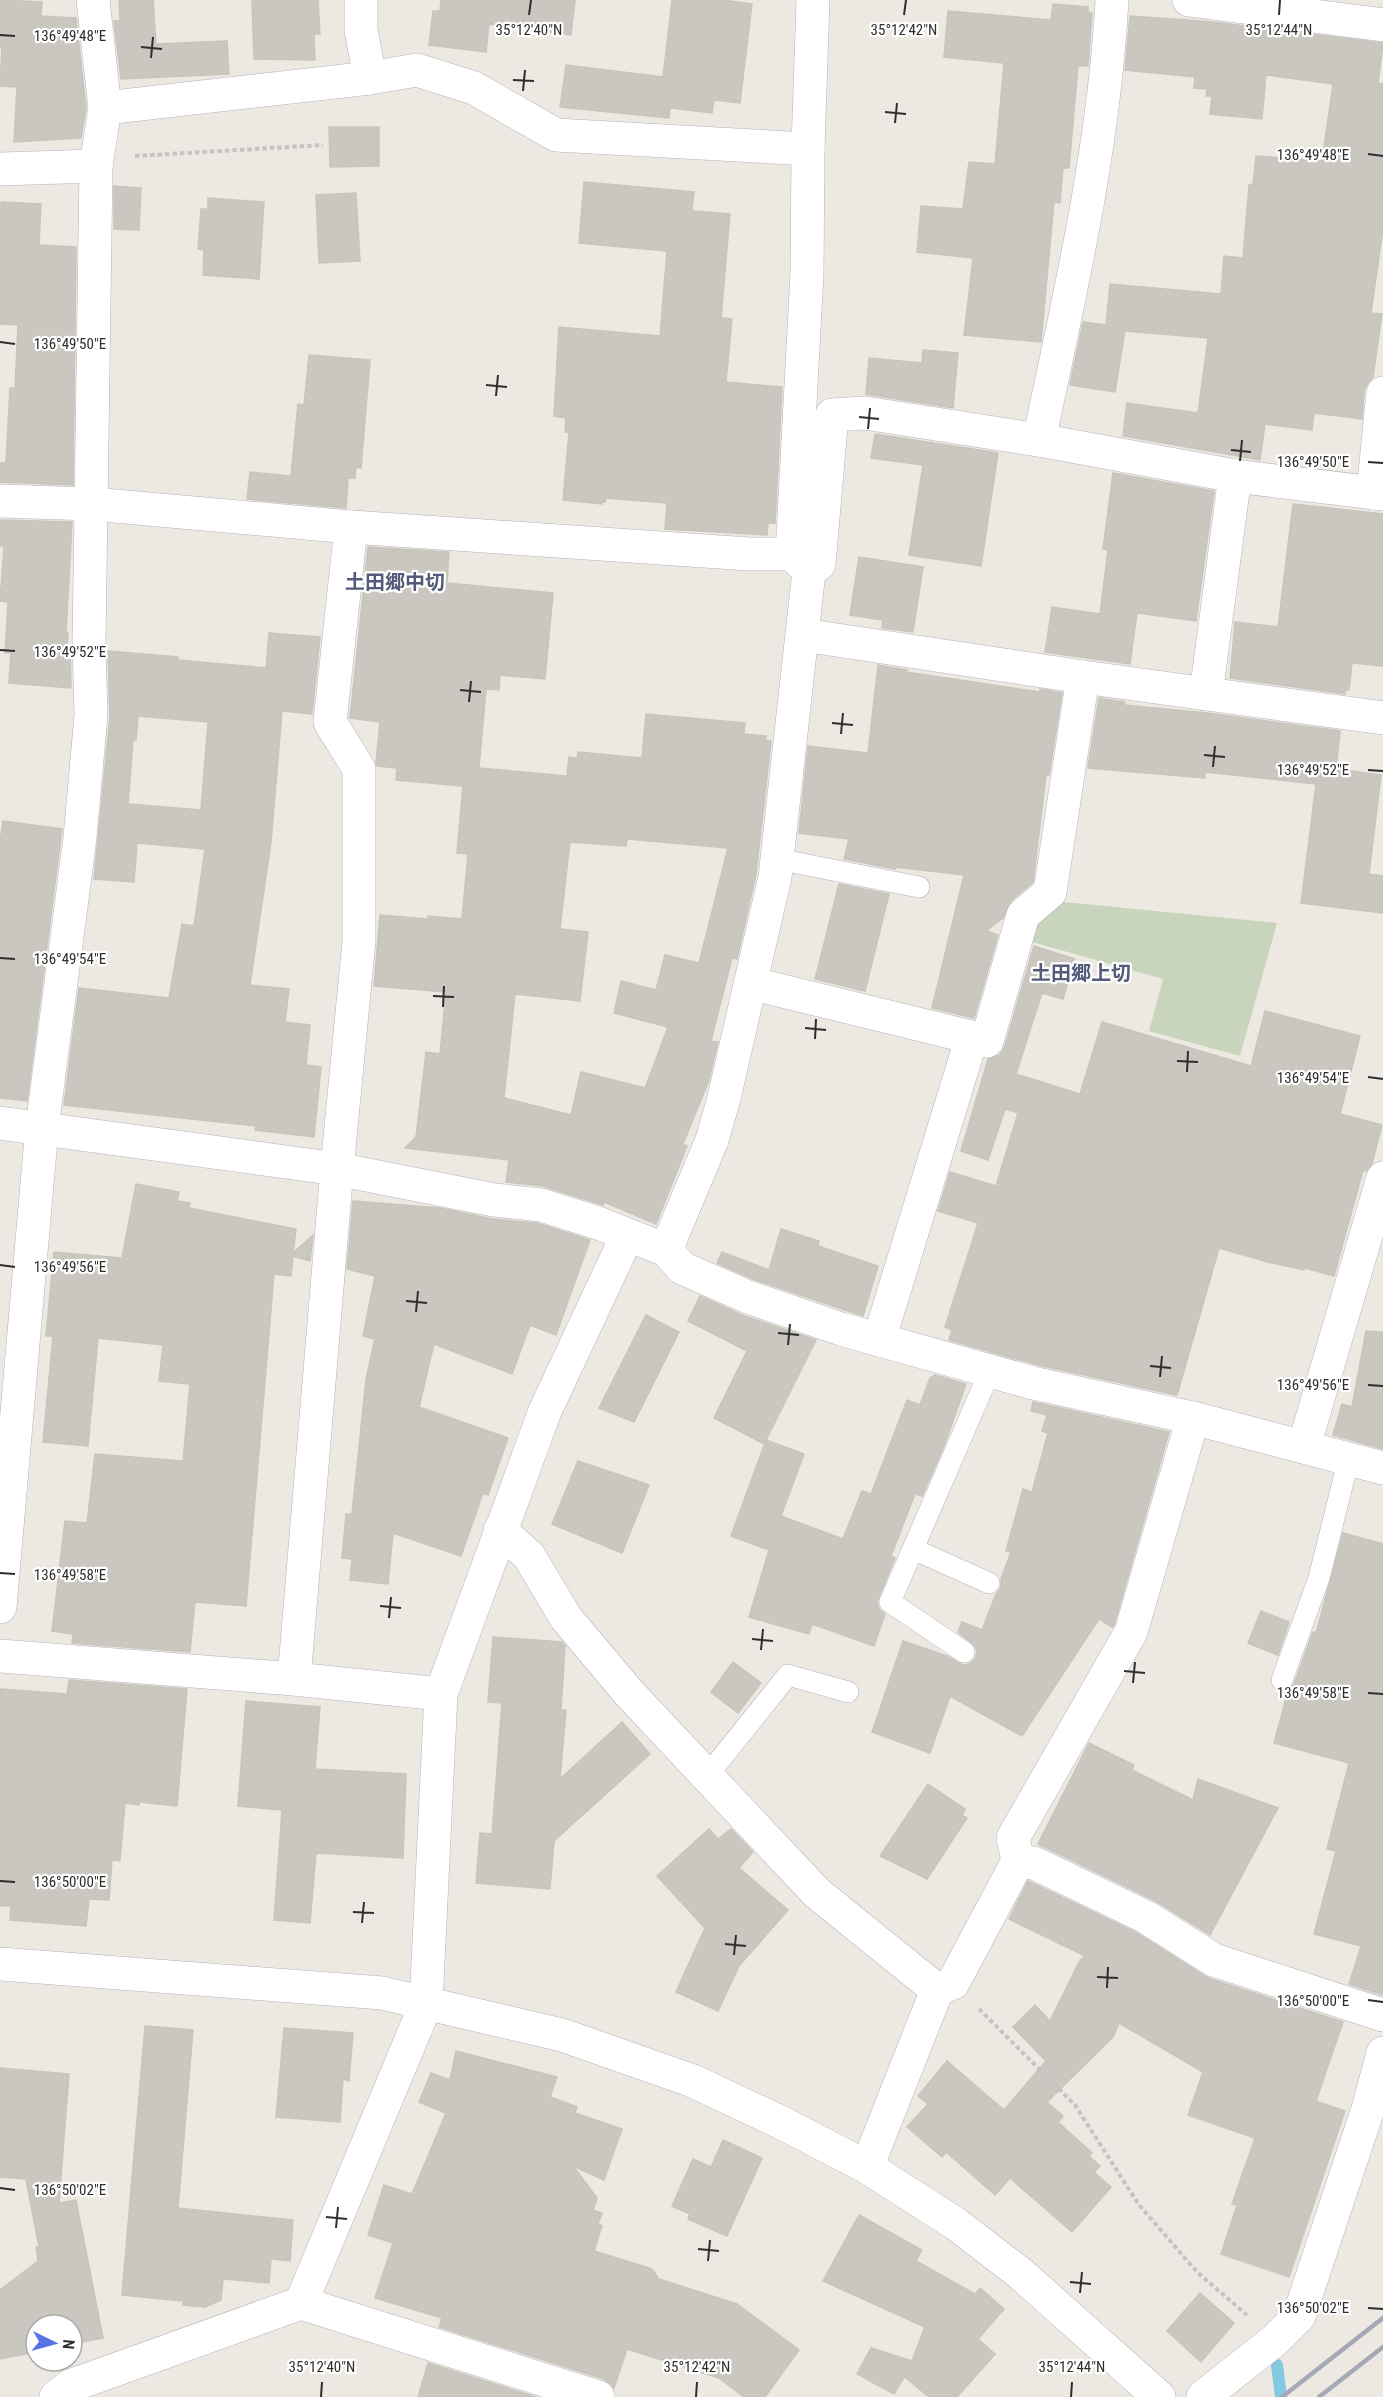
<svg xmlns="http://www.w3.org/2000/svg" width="1383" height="2397" viewBox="0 0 1383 2397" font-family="'Roboto Condensed','Noto Sans JP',sans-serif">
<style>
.cemetery{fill:#c8d5bc}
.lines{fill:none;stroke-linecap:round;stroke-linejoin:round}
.stream{stroke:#83c9e1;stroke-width:12}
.building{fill:#cac6c0;stroke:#c9c4bc;stroke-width:1.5;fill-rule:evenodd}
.lane-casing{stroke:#b3b4bc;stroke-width:22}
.street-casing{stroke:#b3b4bc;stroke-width:34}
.secondary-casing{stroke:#b3b4bc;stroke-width:34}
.path{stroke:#c4c4c4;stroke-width:4;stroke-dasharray:4.5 3;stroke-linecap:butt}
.lane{stroke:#fff;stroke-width:21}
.street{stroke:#fff;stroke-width:33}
.secondary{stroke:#fff;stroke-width:33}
.rail{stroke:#a5a8b5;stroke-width:4.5}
.ticks{fill:none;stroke:#2e2e2e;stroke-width:2}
.labels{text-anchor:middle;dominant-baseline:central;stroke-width:4.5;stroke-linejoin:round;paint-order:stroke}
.quarter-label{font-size:20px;font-weight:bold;fill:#535a7a;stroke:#fff}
.ticks-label{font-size:15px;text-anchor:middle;fill:#2e2e2e;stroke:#fff;stroke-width:4.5;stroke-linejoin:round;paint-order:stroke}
</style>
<rect width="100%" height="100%" fill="#ede8e2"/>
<path class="cemetery" d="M1054,901L1277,923L1240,1056L1149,1031L1163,979L1025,940Z"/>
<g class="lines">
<path class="stream" d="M1277,2365L1281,2397"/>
</g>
<g class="building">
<path d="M0,0L42,2L41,16L76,18L86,108L81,138L14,142L17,87L0,86L2,47H0Z"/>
<path d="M119,0H153L156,44L227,41L229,74L121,79L114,21H120Z"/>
<path d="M252,0H318L320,34H314L315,60L254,59Z"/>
<path d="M441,0H575L571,35L489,24L486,52L429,45L433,11H440Z"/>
<path d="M672,0H722L752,4L740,103L714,100L712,113L670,108L669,118L560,107L566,65L663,77Z"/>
<path d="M1053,4L1088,7V12L1092,13L1088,66H1078L1069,168H1063L1060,203L1054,202L1041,342L964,335L973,258L917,252L921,206L963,209L969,162L995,164L1004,63L944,57L948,11L1051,20Z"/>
<path d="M1130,16L1213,22L1383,43L1378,83L1383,84V228L1371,313L1382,314L1373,377L1368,383L1364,391L1362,419L1314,413L1312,430L1265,424L1260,460L1123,436L1127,403L1198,413L1208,338L1125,331L1115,392L1070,385L1083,322L1106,325L1110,284L1221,294L1224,256L1243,258L1249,185H1253L1256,156L1322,161L1333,84L1266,75L1262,119L1210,114L1212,96H1206L1207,89L1194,88L1195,77L1125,70Z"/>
<path d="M329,127H379V166L330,167Z"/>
<path d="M584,182L694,192L692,211L730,214L721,318L732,319L726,382L782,387L775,523H768L767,535L665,529L667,503L606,498L605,502H602V504L563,500L569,432H565L566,418L554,416L559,327L660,336L667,251L579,243Z"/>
<path d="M114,186L141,188L139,230L114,229Z"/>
<path d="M356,193L360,261L319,263L316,195Z"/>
<path d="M208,198L264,202L259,279L203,275L204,250L198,249L201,209H208Z"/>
<path d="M1,202L41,204L39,245L76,247L73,485L0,482V463H6L10,388H15L18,325L0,324Z"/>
<path d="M923,350L958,353L953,408L866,394L869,358L922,363Z"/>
<path d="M309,355L370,360L361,468L356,467L355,478H348L346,508L247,499L250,472L291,476L298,404L304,405Z"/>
<path d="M875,434L998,453L981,566L909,555L923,465L871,458Z"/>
<path d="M1113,473L1214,491L1196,621L1137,613L1130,664L1045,652L1052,607L1100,614L1108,550L1103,549Z"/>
<path d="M1293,504L1383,514V666L1352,663L1349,690H1345V694L1230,678L1235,622L1278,627Z"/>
<path d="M0,520L72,522L66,633H68L67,648H70L71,688L9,683L11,653H5L8,602L0,601L4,546H0Z"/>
<path d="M368,547L449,552L447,583L553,593L545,679L500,675L499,690L486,689L479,768L567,776L569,757L577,758L578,752L642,758L646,714L745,723L744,734L766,736L765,740L771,741L756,874L737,959L732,958L711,1041L718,1042L709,1080L683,1144L687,1146L656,1224L604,1202L603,1205L543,1186L506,1182L509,1160L405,1148L416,1137L426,1052L440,1054L446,992L374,986L380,915L428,919V916L462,919L468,854L457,853L463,786L396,780L397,768L377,766L376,763L380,722L350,718ZM627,839L728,848L699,963L665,955L656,990L621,981L614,1013L668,1027L645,1088L581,1072L571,1115L504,1098L515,994L580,1001L588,932L560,929L570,842L626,846Z"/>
<path d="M859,557L923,567L913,632L882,628L883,620L850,615Z"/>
<path d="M269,633L320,637L312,714L282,711L271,842L250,985L289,989L285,1022L310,1025L306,1065L321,1067L314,1137L255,1130L256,1126L64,1105L79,988L169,998L182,924L194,926L205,849L137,843L134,882L94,879L110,717L108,651L178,657L177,660L266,668ZM138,716L208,722L201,810L128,804L133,740H136Z"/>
<path d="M878,665L907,670L906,672L1040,692V689L1062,693L1049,775H1046L1033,882L1011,901L1003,918L986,931L998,935L974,1018L932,1008L964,875L895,867V869L844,859L849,839L799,833L808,746L868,753Z"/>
<path d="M1099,698L1125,702L1124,705L1207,713L1340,731L1336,769L1381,775L1369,874L1383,876V913L1301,903L1316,784L1205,772V778L1088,768Z"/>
<path d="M3,821L62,829L27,1101L0,1098V841Z"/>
<path d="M839,884L889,894L865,991L815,979Z"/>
<path d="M1034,946L1075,959L1063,999L1042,993L1016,1074L1080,1094L1102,1022L1251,1066L1265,1011L1360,1036L1340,1114L1382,1125L1372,1164L1366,1171L1363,1170L1334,1276L1305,1268L1304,1270L1268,1262L1219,1248L1177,1395L1038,1365L949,1340L952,1330L945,1327L978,1223L938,1211L950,1172L996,1186L1018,1113L1005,1109L988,1160L961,1151L988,1059L1000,1055L1005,1046Z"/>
<path d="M136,1184L179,1192L177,1201L190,1203L189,1208L296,1229L293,1253L313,1235L310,1261L293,1256L291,1276L274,1274L246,1606L195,1602L190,1652L72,1643L73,1634L52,1631L65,1521L87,1523L95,1454L183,1461L190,1384L159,1381L163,1345L98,1338L88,1446L43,1442L53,1336H46L54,1252L122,1258Z"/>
<path d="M353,1201L440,1208L492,1219L537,1223L590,1240L556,1335L530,1325L512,1374L434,1344L419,1407L508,1438L488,1495L483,1493L461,1556L393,1533L388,1584L350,1580L352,1559L342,1558L346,1514H352L366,1379L375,1339L363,1336L375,1276L347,1269Z"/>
<path d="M781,1229L819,1241L818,1246L878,1266L863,1316L755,1280L717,1263L722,1252L769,1270Z"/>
<path d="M700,1296L742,1315L816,1340L764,1444L714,1418L747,1351L688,1321Z"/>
<path d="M646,1315L679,1332L634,1422L599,1408Z"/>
<path d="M1366,1331L1383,1332V1449L1333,1435L1342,1404L1352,1407Z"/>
<path d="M935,1375L966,1384L944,1446L922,1496L915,1494L891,1556L895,1558L877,1602L879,1609L885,1614L874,1646L812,1624L809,1634L749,1617L769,1550L731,1536L766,1440L804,1454L781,1516L843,1539L862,1491L871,1494L907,1400L920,1405L930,1378Z"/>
<path d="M1033,1402L1169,1432L1114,1625L1112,1627L1099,1619L1022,1736L950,1696L930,1753L872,1732L903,1641L947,1656L963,1665L969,1664L975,1659L977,1652L975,1646L958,1632L962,1622L982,1630L996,1594L1001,1588V1579L1011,1552L1006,1551L1023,1489L1032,1492L1048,1433L1042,1431L1047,1415L1031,1411Z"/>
<path d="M578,1461L649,1485L622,1553L552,1524Z"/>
<path d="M1343,1533L1383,1544V1995L1349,1984L1361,1946L1314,1934L1336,1851L1327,1849L1349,1763L1274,1743L1288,1691L1294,1684L1313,1632L1316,1633Z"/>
<path d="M1261,1611L1289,1622L1278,1655L1248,1643Z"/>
<path d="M493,1637L562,1642L565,1646L561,1710H566L560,1779L622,1722L650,1754L554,1841L550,1889L476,1883L480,1833L492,1834L502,1703L488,1702Z"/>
<path d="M733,1662L761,1683L738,1713L711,1692Z"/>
<path d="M69,1680L187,1689L177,1806L139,1802V1805L125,1803L120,1861L112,1860L109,1900L89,1899L86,1926L10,1920L11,1906H0V1689L67,1694Z"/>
<path d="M246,1701L320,1707L315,1769L406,1774L403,1858L316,1853L310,1923L274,1920L282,1810L238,1806Z"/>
<path d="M1089,1743L1134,1765L1132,1770L1193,1800L1198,1779L1278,1808L1210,1935L1154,1900L1038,1844Z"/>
<path d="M928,1784L965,1809L962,1815L967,1818L927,1879L880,1856Z"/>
<path d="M709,1829L718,1839L731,1829L753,1852L739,1868L788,1910L739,1966L718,2011L676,1992L705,1928L657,1876Z"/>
<path d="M1028,1881L1137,1933L1208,1978L1343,2022L1316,2101L1345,2111L1289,2277L1221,2254L1237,2205L1232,2204L1255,2138L1188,2115L1203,2072L1119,2023L1113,2037L1047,2102L1063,2116L1058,2122L1092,2153L1089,2156L1100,2166L1094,2172L1111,2187L1072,2232L1010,2178L995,2195L946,2152L942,2157L907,2127L928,2104L918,2096L947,2061L1004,2110L1046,2061L1013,2027L1035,2005L1050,2021L1079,1962L1085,1956L1009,1919Z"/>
<path d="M145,2026L193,2030L178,2208L293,2220L290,2261L271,2259L269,2283L223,2279L221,2300L205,2307L183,2305V2301L122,2295Z"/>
<path d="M284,2028L353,2033L349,2081L343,2079L340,2122L276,2117Z"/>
<path d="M456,2051L557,2077L550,2097L577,2107L575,2113L622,2129L604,2180L573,2166L597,2198L593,2210L602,2213L598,2224L602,2226L594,2251L652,2269L659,2279L737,2304L799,2350L765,2397H744L719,2378L627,2349L614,2388L604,2379L439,2327L442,2318L375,2298L393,2243L368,2235L384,2185L412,2194L446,2113L419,2102L431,2073L450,2080Z"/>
<path d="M0,2068L69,2074L59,2203L76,2200L103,2338L72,2344V2325H36V2352L0,2359V2290L38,2261L36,2247H39L26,2179L0,2177Z"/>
<path d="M723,2140L762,2158L727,2236L688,2219L690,2214L672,2206L693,2159L711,2167Z"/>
<path d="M859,2215L922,2250L916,2261L975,2294L980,2288L1004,2309L978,2339L995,2354L957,2397H929L905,2377L909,2369L894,2394L857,2374L871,2348L912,2361L925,2327L823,2281Z"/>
<path d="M1200,2293L1234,2323L1201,2362L1167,2331Z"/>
<path d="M428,2363L536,2397H418Z"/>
</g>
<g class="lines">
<g class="lane-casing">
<g id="lane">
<path d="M777,859L919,887"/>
<path d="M913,1549L989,1583"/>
<path d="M964,1652L890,1602L990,1371"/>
<path d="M1282,1680L1319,1578L1349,1458"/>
<path d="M707,1776L788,1675L848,1692"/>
</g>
</g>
<g class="street-casing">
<g id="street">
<path d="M361,0V30L370,78"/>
<path d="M1112,0C1104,149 1070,294 1039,440L1235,476L1383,494"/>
<path d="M1189,0L1383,25"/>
<path d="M105,108L370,78L417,70L474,88L556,135L808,149"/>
<path d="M0,169L96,166"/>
<path d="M1373,493L1383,393"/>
<path d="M0,501L92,504L351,527L749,554H792L809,571L775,877L723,1102L712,1140L666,1250"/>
<path d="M792,554L807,273L808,149L813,0"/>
<path d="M809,571L819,564L832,415L865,413L1039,440"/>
<path d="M803,635L1083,677L1383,718"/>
<path d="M1206,694L1235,476"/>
<path d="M750,983L987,1041L1023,915L1050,892L1083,677"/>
<path d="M0,1123L337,1169L494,1200L541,1205L598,1223L666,1250L682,1268L748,1297L841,1329L1033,1383L1193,1418L1383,1468"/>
<path d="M879,1340L972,1037"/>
<path d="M1304,1446L1383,1178"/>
<path d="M500,1530L529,1556L566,1618L629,1693L817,1893L937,1990L867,2167"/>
<path d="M0,1607L42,1127L80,838L91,715L89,644L96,166L105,108L93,0"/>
<path d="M0,1656L294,1679L441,1694"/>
<path d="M294,1679L337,1169L359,941V769L330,722L351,527"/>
<path d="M1018,1861L1034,1863L1146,1917L1214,1960L1383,2015"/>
<path d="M937,1990L953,1983L1018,1861L1013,1838L1131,1632L1193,1418"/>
<path d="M301,2303L426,2004L441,1694L545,1411L627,1236"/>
<path d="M56,2397L70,2386L301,2303L598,2397"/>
<path d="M1203,2397L1275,2340L1299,2316L1368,2109L1383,2053"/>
</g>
</g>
<g class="secondary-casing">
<path id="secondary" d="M0,1964L382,1993L562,2035L693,2081L782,2123L867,2167L956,2224L1021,2274L1159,2397"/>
</g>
<g class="path">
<path d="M135,156L323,145"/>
<path d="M979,2009L1075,2105L1139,2205L1198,2273L1247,2315"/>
</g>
<use href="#lane" class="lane"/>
<use href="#street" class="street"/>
<use href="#secondary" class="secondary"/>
<g class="rail">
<path d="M1282,2397L1383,2318"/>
<path d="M1319,2397L1383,2347"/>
</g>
</g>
<path class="ticks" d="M529,15L531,0M904,15L906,0M1279,15L1280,0M0,35L15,36M141,47L162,49M151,58L153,37M513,80L534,81M523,91L525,70M885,112L906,114M895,123L897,103M1368,154L1383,156M0,342L15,344M486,385L507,387M496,396L498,375M859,417L879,419M868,429L870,408M1231,450L1251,452M1240,461L1242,440M1368,462L1383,463M0,650L15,651M460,690L481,692M469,702L471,681M832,723L853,725M841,734L843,713M1204,755L1225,757M1213,767L1215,746M1368,770L1383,771M0,958L15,959M433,996L454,997M443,1007L444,986M805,1028L826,1030M815,1039L816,1019M1177,1061L1198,1062M1187,1072L1188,1051M1368,1077L1383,1079M0,1265L15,1267M406,1301L427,1303M416,1312L418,1291M778,1333L799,1335M788,1345L790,1324M1150,1366L1171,1368M1160,1377L1162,1356M1368,1385L1383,1386M0,1573L15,1574M380,1606L401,1608M389,1618L391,1597M752,1639L773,1641M761,1650L763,1629M1124,1671L1145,1673M1133,1683L1135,1662M1368,1693L1383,1694M0,1881L15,1882M353,1912L374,1913M362,1923L364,1902M725,1944L746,1946M734,1955L736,1935M1097,1977L1118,1978M1107,1988L1108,1967M1368,2000L1383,2002M0,2188L15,2190M326,2217L347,2219M336,2228L338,2207M698,2249L719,2251M708,2261L710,2240M1070,2282L1091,2284M1080,2293L1082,2272M1368,2308L1383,2309M321,2397L322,2382M696,2397L697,2382M1071,2397L1072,2382"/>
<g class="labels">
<g class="quarter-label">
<text x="395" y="582">土田郷中切</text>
<text x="1081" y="973">土田郷上切</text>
</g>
</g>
<g class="ticks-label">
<text x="529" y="35">35°12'40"N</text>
<text x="904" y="35">35°12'42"N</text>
<text x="1279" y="35">35°12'44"N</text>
<text x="70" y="41">136°49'48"E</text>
<text x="1313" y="160">136°49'48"E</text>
<text x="70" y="349">136°49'50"E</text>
<text x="1313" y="467">136°49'50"E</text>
<text x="70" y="657">136°49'52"E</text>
<text x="1313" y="775">136°49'52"E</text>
<text x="70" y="964">136°49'54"E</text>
<text x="1313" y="1083">136°49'54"E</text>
<text x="70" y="1272">136°49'56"E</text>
<text x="1313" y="1390">136°49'56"E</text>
<text x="70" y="1580">136°49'58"E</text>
<text x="1313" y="1698">136°49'58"E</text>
<text x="70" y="1887">136°50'00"E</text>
<text x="1313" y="2006">136°50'00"E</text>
<text x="70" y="2195">136°50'02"E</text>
<text x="1313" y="2313">136°50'02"E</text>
<text x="322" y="2372">35°12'40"N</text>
<text x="697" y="2372">35°12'42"N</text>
<text x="1072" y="2372">35°12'44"N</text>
</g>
<g transform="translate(54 2343) rotate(95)"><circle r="28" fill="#ffffff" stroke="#ababab" stroke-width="1.5"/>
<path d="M0-4.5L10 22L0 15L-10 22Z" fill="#5773e5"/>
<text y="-9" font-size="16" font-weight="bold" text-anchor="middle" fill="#2e2e2e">N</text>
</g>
</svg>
